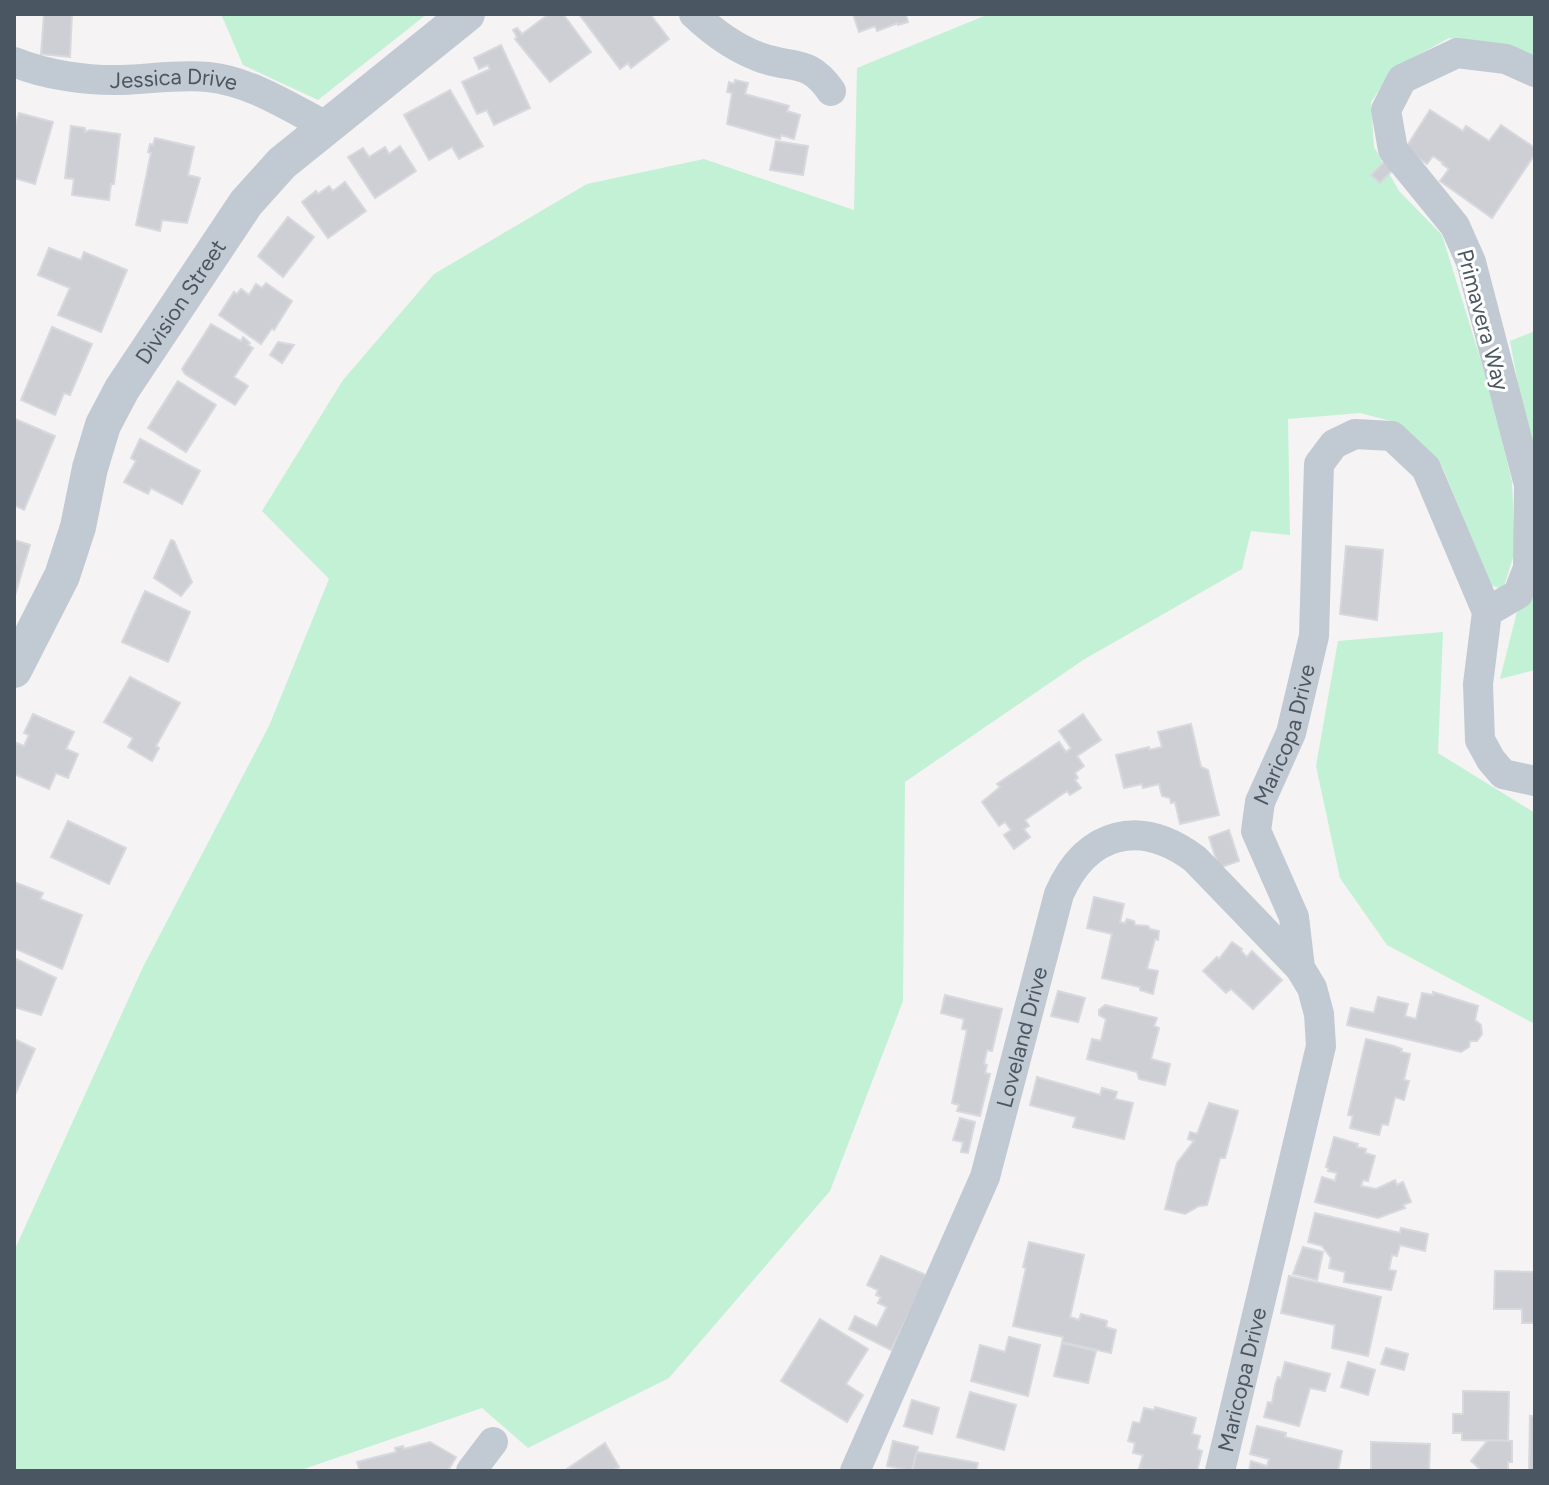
<svg xmlns="http://www.w3.org/2000/svg" width="1549" height="1485" viewBox="0 0 1549 1485" font-family="Figtree,sans-serif">
<style>
.green{fill:#c3f1d5}
.building{fill:#cdcfd5;stroke:#d7d9de;stroke-width:2}
.lines{fill:none;stroke-linecap:round;stroke-linejoin:round}
.minor{stroke:#c1cad2;stroke-width:30}
.tertiary{stroke:#c1cad2;stroke-width:36}
.labels{text-anchor:middle;dominant-baseline:central;stroke-width:6;stroke-linejoin:round;paint-order:stroke}
.street-label{font-size:22px;fill:#4a5661;stroke:#fff}
</style>
<rect width="100%" height="100%" fill="#f5f3f3"/>
<g class="green">
<path d="M221,14H427L318,100L243,65Z"/>
<path d="M989,14H1535V56L1506,47L1449,38L1394,68L1371,102L1374,147L1399,191L1442,235L1491,393L1512,482L1515,551L1503,590L1491,585L1442,466L1399,423L1360,413L1288,419L1290,535L1251,531L1242,569L1083,660L905,782L903,1001L830,1191L669,1378L528,1448L482,1408L298,1471H14V1251L143,967L269,726L329,579L262,511L343,380L434,274L587,184L704,159L854,210L857,68Z"/>
<path d="M1535,331V474L1510,341Z"/>
<path d="M1535,540V670L1500,679Z"/>
<path d="M1443,632L1438,753L1535,813V1024L1387,945L1340,878L1316,766L1338,641Z"/>
</g>
<g class="building">
<path d="M40,14H72L70,57L41,54L44,14Z"/>
<path d="M549,14H563L591,52L550,82L515,39L517,37L513,30L517,28L522,34Z"/>
<path d="M579,14H650L669,39L631,68L628,63L620,69Z"/>
<path d="M853,14H909L906,15L908,22L898,25V23L877,31L875,26L859,32Z"/>
<path d="M501,45L530,108L494,125L487,110L477,114L462,82L490,69L488,65L479,69L474,58Z"/>
<path d="M735,80L748,83L745,94L789,106L787,111L800,115L794,139L781,135L780,139L727,124L732,93L727,92L729,82L734,84Z"/>
<path d="M450,90L483,146L459,159L452,147L429,160L404,115Z"/>
<path d="M1430,110L1463,131L1466,126L1489,141L1501,125L1535,148V154L1492,218L1440,181L1449,169L1442,164L1443,163L1433,156L1427,164L1408,151L1407,146Z"/>
<path d="M19,113L53,122L35,184L14,178V128Z"/>
<path d="M71,126L85,128V132L90,130L120,134L114,184H111L109,200L72,195L74,179L65,178Z"/>
<path d="M155,138L194,147L188,175L200,178L187,223L162,220L160,231L136,225L151,153L148,152L150,144L153,145Z"/>
<path d="M776,141L808,146L803,175L770,170Z"/>
<path d="M400,146L416,171L375,198L348,157L363,148L369,157L385,147L389,154Z"/>
<path d="M1385,161L1394,169L1380,183L1371,175Z"/>
<path d="M345,182L366,211L328,238L302,202L316,191L318,194L329,186L333,191Z"/>
<path d="M288,217L314,237L283,277L258,256Z"/>
<path d="M49,248L81,260L84,252L127,270L101,332L58,315L70,288L38,275Z"/>
<path d="M266,283L292,301L274,330L272,328L261,344L219,315L234,292L237,294L241,289L249,295L256,284L262,288Z"/>
<path d="M211,324L241,341L243,337L250,343L248,345L253,348L234,377L248,386L235,405L185,374L182,369Z"/>
<path d="M52,327L92,344L70,395L64,393L55,415L21,400Z"/>
<path d="M278,342L294,345L282,363L270,355Z"/>
<path d="M178,381L216,405L186,452L148,428Z"/>
<path d="M15,419L55,436L24,510L14,505Z"/>
<path d="M140,439L200,471L182,504L151,488L148,494L124,482L136,461L131,458Z"/>
<path d="M14,540L30,545L14,599Z"/>
<path d="M171,540L174,541L192,582L181,596L154,578Z"/>
<path d="M1346,546L1383,550L1377,620L1340,614Z"/>
<path d="M145,591L190,612L168,662L122,642Z"/>
<path d="M130,677L180,703L156,746L159,748L152,761L128,747L133,738L104,722Z"/>
<path d="M33,714L74,732L66,749L78,754L68,778L56,773L49,789L14,774V749L17,743L24,746L29,735L24,733Z"/>
<path d="M1083,714L1101,740L1077,756L1084,766L1075,773L1078,778L1075,780L1081,788L1070,795L1067,791L1025,820L1029,826L1024,829L1030,837L1014,849L1004,835L1011,830L1005,822L999,826L982,802L1000,787L997,784L1059,742L1066,752L1071,748L1059,731Z"/>
<path d="M1191,724L1201,767L1208,770L1219,815L1180,824L1175,802L1171,803L1170,798L1162,796L1159,784L1143,788L1142,784L1124,788L1116,755L1149,747V750L1162,747L1158,732Z"/>
<path d="M68,821L126,848L109,884L51,857Z"/>
<path d="M1229,830L1239,861L1219,868L1209,837Z"/>
<path d="M14,882L43,893L40,899L82,915L62,969L14,948Z"/>
<path d="M1094,897L1124,904L1120,922L1125,923L1127,919L1134,921L1135,925L1148,926L1150,929L1159,931L1158,940L1155,939L1147,969L1158,971L1153,994L1140,990V987L1102,978L1112,934L1087,928Z"/>
<path d="M1232,942L1242,949L1241,951L1247,957L1252,951L1282,980L1253,1009L1231,989L1226,993L1203,971L1217,957L1219,959Z"/>
<path d="M14,958L56,978L41,1015L14,1007Z"/>
<path d="M1058,991L1085,998L1078,1022L1051,1016Z"/>
<path d="M1433,992L1478,1006L1475,1020L1481,1025L1482,1034L1477,1041H1470L1469,1047L1461,1052L1347,1025L1351,1008L1374,1013L1378,997L1408,1004L1405,1016L1416,1019L1422,993L1433,995Z"/>
<path d="M945,995L1002,1009L992,1051L987,1050L984,1064L987,1065L985,1073L990,1074L980,1116L957,1111L959,1105L952,1103L967,1030L962,1029L964,1019L941,1013Z"/>
<path d="M1105,1005L1157,1018L1154,1026L1159,1028L1151,1059L1170,1064L1165,1085L1139,1079L1137,1072L1087,1059L1092,1039L1101,1041L1106,1019L1099,1015V1010Z"/>
<path d="M14,1039L35,1049L15,1095L14,1094Z"/>
<path d="M1366,1039L1394,1046L1402,1049L1401,1052L1410,1054L1404,1080L1409,1081L1404,1100L1395,1097L1388,1125L1382,1124L1379,1135L1350,1128L1353,1116L1348,1115Z"/>
<path d="M1037,1077L1100,1095L1102,1088L1117,1092L1115,1099L1133,1103L1124,1139L1073,1127L1076,1117L1030,1105Z"/>
<path d="M1209,1103L1238,1111L1225,1158H1220L1207,1205L1199,1206L1185,1214L1165,1209L1177,1163L1194,1141L1188,1139L1190,1132L1197,1134Z"/>
<path d="M960,1118L975,1122L968,1153L961,1152L963,1142L953,1140Z"/>
<path d="M1334,1137L1358,1144L1357,1147L1366,1149L1365,1153L1375,1156L1368,1181L1363,1180L1361,1186L1376,1189L1395,1180L1397,1185L1403,1182L1411,1202L1403,1205L1405,1208L1378,1218L1315,1202L1322,1177L1335,1181L1337,1173L1328,1171L1329,1168L1326,1167Z"/>
<path d="M1315,1213L1400,1233L1401,1228L1428,1234L1425,1251L1400,1245L1397,1256L1392,1255L1389,1270L1396,1271L1391,1290L1344,1282L1345,1272L1329,1268L1331,1258L1322,1246L1308,1242Z"/>
<path d="M1029,1242L1084,1255L1070,1317L1079,1320L1081,1314L1107,1321L1106,1327L1116,1330L1111,1353L1062,1342L1063,1337L1013,1326L1026,1268L1023,1267Z"/>
<path d="M1303,1247L1323,1252L1317,1280L1293,1274Z"/>
<path d="M881,1256L924,1274L926,1279L891,1350L849,1329L855,1316L877,1327L887,1307L878,1303L881,1297L876,1295L878,1290L867,1285Z"/>
<path d="M1495,1271L1535,1272V1323H1522V1309H1494Z"/>
<path d="M1289,1276L1381,1297L1368,1356L1332,1348L1335,1325L1281,1313Z"/>
<path d="M820,1319L868,1349L846,1384L863,1395L847,1422L781,1381Z"/>
<path d="M1009,1337L1040,1345L1028,1396L971,1381L980,1345L1005,1352Z"/>
<path d="M1062,1343L1096,1351L1088,1383L1054,1376Z"/>
<path d="M1386,1348L1408,1354L1404,1370L1381,1364Z"/>
<path d="M1285,1362L1330,1374L1325,1391L1310,1388L1299,1426L1264,1417L1268,1402L1272,1403L1275,1385L1278,1377L1281,1378Z"/>
<path d="M1348,1362L1375,1370L1368,1395L1341,1387Z"/>
<path d="M1463,1391L1509,1392L1508,1441L1462,1440V1433H1453V1414H1463Z"/>
<path d="M970,1392L1016,1405L1004,1450L957,1437Z"/>
<path d="M912,1400L939,1408L932,1434L904,1426Z"/>
<path d="M1155,1407L1196,1418L1192,1434L1200,1436L1197,1449L1202,1451L1197,1471L1139,1469L1143,1455L1133,1453L1135,1443L1128,1441L1133,1422L1140,1423L1144,1408L1154,1410Z"/>
<path d="M1530,1416H1535V1471H1529Z"/>
<path d="M1257,1426L1286,1433L1285,1437L1342,1451L1338,1471H1249L1251,1461L1267,1466L1269,1459L1250,1454Z"/>
<path d="M1488,1440L1512,1441V1462H1508V1471H1482L1471,1461Z"/>
<path d="M893,1441L918,1447L912,1471L887,1466Z"/>
<path d="M430,1442L456,1457L448,1471H360L357,1462L396,1452L395,1448L403,1446L404,1449Z"/>
<path d="M1371,1442L1430,1444L1429,1471H1371Z"/>
<path d="M605,1443L619,1467L611,1471H564Z"/>
<path d="M917,1452L978,1463L976,1471H912Z"/>
</g>
<g class="lines">
<g class="minor">
<path d="M694,14C714,33 736,49 762,58C794,69 809,59 831,91"/>
<path id="s1" d="M14,62C46,75 87,81 122,80C151,79 179,74 208,77C250,81 289,107 326,126"/>
<path d="M1487,612L1518,594L1528,568L1529,485L1471,262L1455,226L1393,150L1386,110L1402,79L1457,53L1506,59L1535,72"/>
<path d="M471,1471L493,1442"/>
<path id="s2" d="M855,1471L985,1177L1059,894C1087,831 1140,818 1195,859L1300,968"/>
<path id="s3" d="M1220,1471L1321,1046L1319,1014L1312,988L1300,968L1294,917L1256,831L1260,802L1291,733L1314,636L1319,464L1334,444L1355,434L1392,436L1426,468L1487,612L1478,684L1480,740L1491,760L1503,774L1535,781"/>
</g>
<path class="tertiary" id="s4" d="M14,670L62,576L78,527L90,468L103,425L122,389L246,203L282,163L467,14"/>
</g>
<g class="labels">
<g class="street-label">
<text stroke="none"><textPath href="#s1" startOffset="162">Jessica Drive</textPath></text>
<text stroke="none"><textPath href="#s4" startOffset="408">Division Street</textPath></text>
<text transform="translate(1483 320) rotate(75)">Primavera Way</text>
<text stroke="none"><textPath href="#s3" startOffset="766">Maricopa Drive</textPath></text>
<text stroke="none"><textPath href="#s2" startOffset="466">Loveland Drive</textPath></text>
<text stroke="none"><textPath href="#s3" startOffset="94">Maricopa Drive</textPath></text>
</g>
</g>
<rect width="1549" height="1485" fill="none" stroke="#4a5661" stroke-width="32"/>
</svg>
